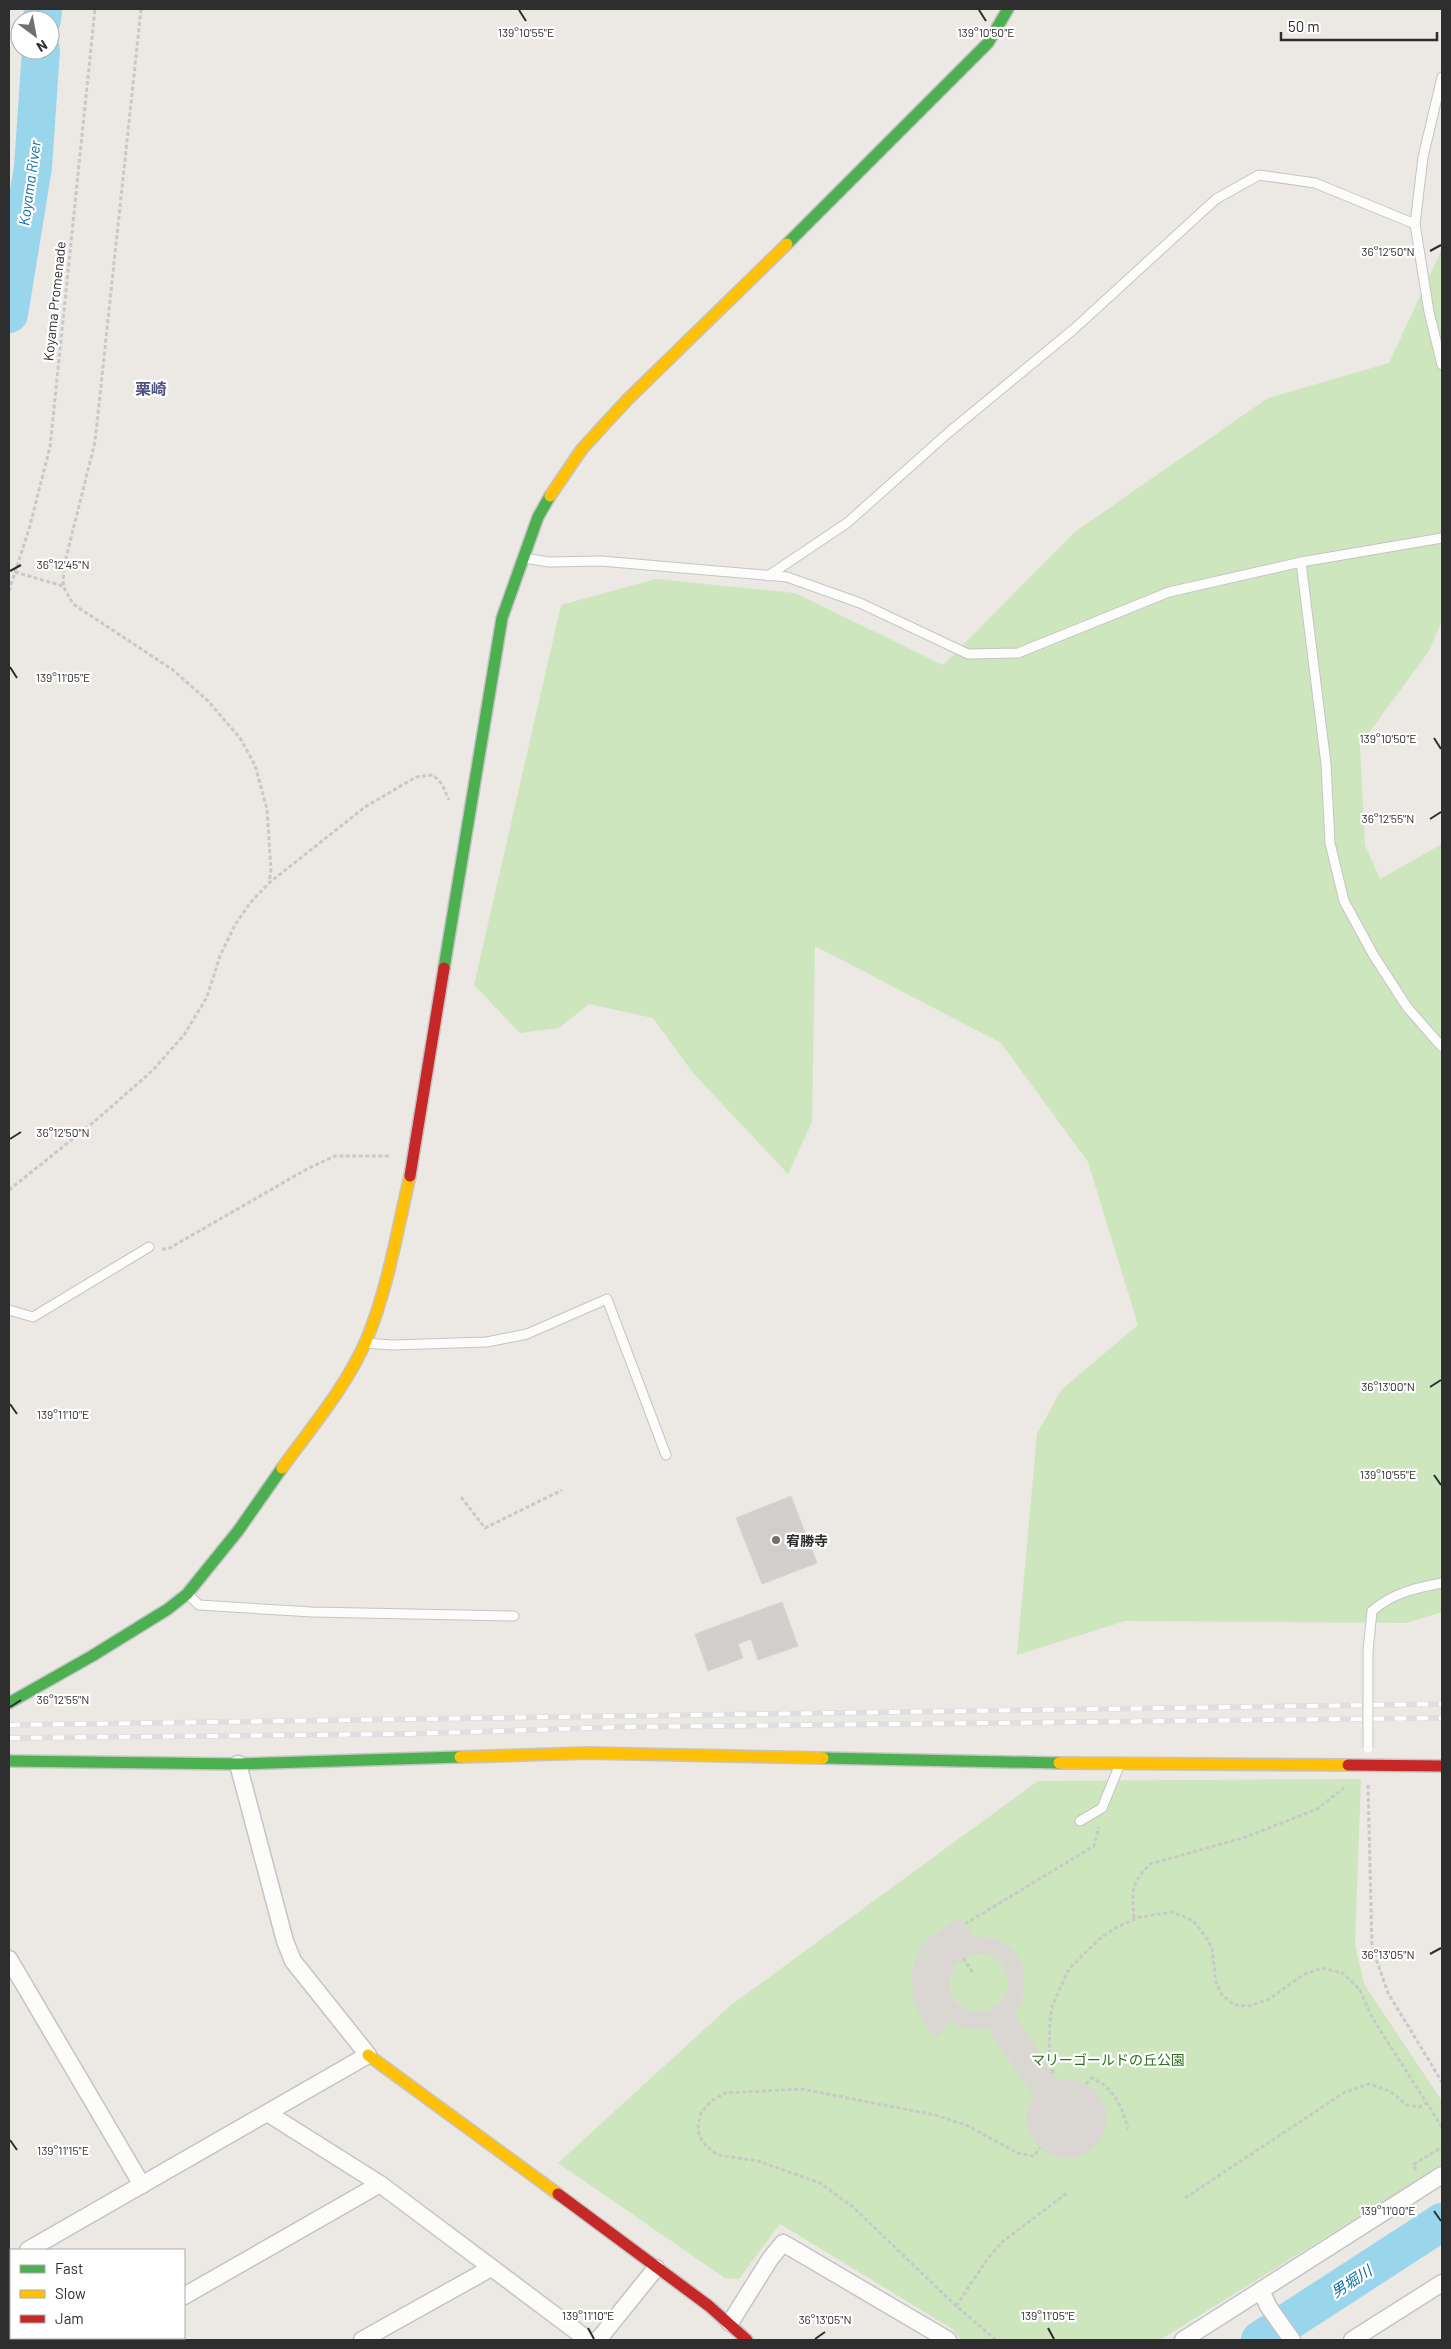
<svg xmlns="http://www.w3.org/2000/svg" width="1451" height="2349" viewBox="0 0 1451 2349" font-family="Barlow,'Noto Sans JP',sans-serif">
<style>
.green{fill:#cee6be}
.plaza{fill:#dad6d2;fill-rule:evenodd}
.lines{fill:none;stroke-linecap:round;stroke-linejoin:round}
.river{stroke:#99d6ec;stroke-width:38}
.building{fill:#d1cecb;stroke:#d7d4d0}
.lane-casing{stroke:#c5c4c5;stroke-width:11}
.street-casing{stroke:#c5c4c5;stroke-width:19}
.fast-casing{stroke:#c5c4c5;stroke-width:14}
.slow-casing{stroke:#c5c4c5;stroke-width:14}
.jam-casing{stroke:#c5c4c5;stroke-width:14}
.path{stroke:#c9c9c8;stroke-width:3;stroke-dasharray:4 2.5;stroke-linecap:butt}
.lane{stroke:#fcfcfb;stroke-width:9}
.street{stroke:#fcfcfb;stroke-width:16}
.fast{stroke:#4caf50;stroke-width:11}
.slow{stroke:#ffc107;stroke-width:11}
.jam{stroke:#c62828;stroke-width:11}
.rail-casing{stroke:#dfdfe1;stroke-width:5.5}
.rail{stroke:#fff;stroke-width:4;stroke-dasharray:11;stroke-linecap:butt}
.lane-bridge-casing{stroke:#c5c4c5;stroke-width:11;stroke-linecap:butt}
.lane-bridge{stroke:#fcfcfb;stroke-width:9}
.ticks{fill:none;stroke:#2e2e2e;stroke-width:2}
.poi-dot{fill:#706f6e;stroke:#fff;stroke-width:2}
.labels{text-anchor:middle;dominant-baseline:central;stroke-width:4.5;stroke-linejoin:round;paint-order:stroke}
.street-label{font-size:14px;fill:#2e2e2e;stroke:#fff}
.poi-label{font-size:14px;font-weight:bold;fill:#2e2e2e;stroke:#fff;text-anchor:start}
.park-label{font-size:14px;fill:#2c6e1b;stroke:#fff}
.water-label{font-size:15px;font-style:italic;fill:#0d6fa3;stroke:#fff}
.quarter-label{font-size:16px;font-weight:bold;fill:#4d5680;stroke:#fff}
.ticks-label{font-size:12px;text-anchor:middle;fill:#2e2e2e;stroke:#fff;stroke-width:4.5;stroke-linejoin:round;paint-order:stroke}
</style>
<rect width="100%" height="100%" fill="#ece8e4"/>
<g class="green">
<path d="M1442,249V621L1429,651L1360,745L1365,845L1380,879L1442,844V1612L1406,1623L1125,1621L1017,1655L1037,1434L1061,1390L1138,1325L1088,1162L1001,1043L815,946L812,1122L788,1174L693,1073L653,1018L589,1004L559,1028L520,1033L474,985L561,605L656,579L795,593L943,665L1076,531L1268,398L1389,363Z"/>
<path d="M1361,1779L1355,1944L1364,1984L1442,2101V2165L1160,2340H961L954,2330L780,2224L739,2279L725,2278L558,2163L731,2005L1038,1781Z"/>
</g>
<path class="plaza" d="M961,1917L972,1936L994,1938L1008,1946L1018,1957L1024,1972L1025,1988L1021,2003L1014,2013L1057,2079H1071L1086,2084L1095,2090L1103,2102L1107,2115L1106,2128L1100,2141L1090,2151L1079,2157L1066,2159L1054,2156L1042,2150L1034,2141L1028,2130L1026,2117L1033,2095L988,2029L969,2030L949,2021L938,2038L924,2024L913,1999L912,1973L919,1949L929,1938ZM972,1954H983L993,1957L1001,1963L1006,1972L1008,1982L1007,1992L1002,2001L986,2011H968L953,1999L950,1990L949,1981L956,1964Z"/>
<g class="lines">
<g class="river">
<path d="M42,20L43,9"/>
<path d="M9,314L33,167L41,50"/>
<path d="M1260,2340L1442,2222"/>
</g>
</g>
<g class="building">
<path d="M791,1496L817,1563L762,1584L736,1518Z"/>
<path d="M782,1602L798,1646L758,1660L751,1639L738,1644L743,1658L708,1671L695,1634Z"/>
</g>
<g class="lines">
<g class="lane-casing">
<g id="lane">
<path d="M1442,77L1423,157L1415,224L1429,312L1442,365"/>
<path d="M524,558L549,562L601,561L787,577L860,603L968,654L1018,653L1169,592L1301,562L1442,538"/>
<path d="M1301,562L1326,764L1330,843L1344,901L1374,956L1407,1007L1442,1047"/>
<path d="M768,576L847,523L948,433L1074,329L1216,199L1259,175L1315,183L1415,224"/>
<path d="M9,1310L33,1317L149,1247"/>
<path d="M365,1343L392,1345L487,1342L527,1334L607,1299L666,1455"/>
<path d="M188,1594L199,1605L312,1612L514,1616"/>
<path d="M1368,1651L1372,1611C1393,1593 1415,1588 1442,1583"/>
<path d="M1080,1821L1102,1808L1120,1764"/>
</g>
</g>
<g class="street-casing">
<g id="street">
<path d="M9,1959L142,2185"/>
<path d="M269,2114L380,2184L588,2340"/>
<path d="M28,2250L368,2055L293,1961L285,1941L238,1764"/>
<path d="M9,2261L11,2260"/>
<path d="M1261,2290L1268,2306L1292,2340"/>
<path d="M184,2296L380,2184"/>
<path d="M730,2323L770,2259L783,2243L948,2340"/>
<path d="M107,2340L111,2338"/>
<path d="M362,2340L491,2268"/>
<path d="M598,2340L656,2268"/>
<path d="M1183,2340L1442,2175"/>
<path d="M1352,2340L1442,2283"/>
</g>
</g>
<g class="fast-casing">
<g id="fast">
<path d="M787,244L988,43L1008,9"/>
<path d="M444,968L502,618L538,517L550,496"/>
<path d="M9,1703L92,1656L168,1609L187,1594L238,1531L282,1468"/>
<path d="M823,1758L1059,1763"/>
<path d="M9,1761L238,1764L460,1757"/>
</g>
</g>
<g class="slow-casing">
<g id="slow">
<path d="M550,496L582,449L627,400L787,244"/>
<path d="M282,1468C311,1428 346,1387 366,1341C388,1289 397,1231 410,1176"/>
<path d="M460,1757L588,1753L823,1758"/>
<path d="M1059,1763L1348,1765"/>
<path d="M368,2055L558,2194"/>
</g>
</g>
<g class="jam-casing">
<g id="jam">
<path d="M410,1176L444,968"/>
<path d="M1348,1765L1442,1766"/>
<path d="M558,2194L709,2306L747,2340"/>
</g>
</g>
<g class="path">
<path d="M141,9L95,442L64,566L63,586L73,604L173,670L208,701L240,738L255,765L267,809L271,870L269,883"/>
<path d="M15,572L63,586"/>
<path d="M9,591L29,529L50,447L95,9"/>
<path d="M9,1190L95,1121L152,1071L184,1035L207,997L220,956L235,925L250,903L269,883L365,807L416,777L433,775L442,784L449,800"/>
<path d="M162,1249H168L307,1169L335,1156H391"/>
<path d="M461,1497L485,1528L562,1490"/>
<path d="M1368,1785L1372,1947L1388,1993L1442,2082"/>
<path d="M1134,1918C1132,1891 1130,1885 1150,1864L1246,1837L1317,1809L1344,1788"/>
<path d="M965,1924L1094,1846L1099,1827"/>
<path d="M963,1958L974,1974"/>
<path d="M1053,2073L1049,2055L1050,2021L1052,2006L1069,1969L1099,1939L1117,1927L1140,1917L1172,1912L1192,1920L1204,1934L1212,1948L1216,1983L1222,1995L1234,2005L1250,2006L1269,1999L1303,1975L1321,1968L1343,1973L1360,1990L1373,2019L1442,2127"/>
<path d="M1086,2084L1091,2078C1113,2086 1122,2106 1128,2129"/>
<path d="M1416,2170L1413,2165L1442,2147"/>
<path d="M1185,2198L1345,2092L1369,2084L1390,2091L1407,2105L1419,2107L1428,2102"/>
<path d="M956,2306L986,2261L1002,2242L1067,2193"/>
<path d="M996,2340L956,2306L853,2207L820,2183L758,2161L718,2155L706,2146L699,2136L698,2125L701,2113L710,2102L725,2093L802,2089L935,2115L966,2125L1018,2153L1034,2156L1040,2148"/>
</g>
<use href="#lane" class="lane"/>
<use href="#street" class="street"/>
<use href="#fast" class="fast"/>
<use href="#slow" class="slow"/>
<use href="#jam" class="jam"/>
<g class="rail-casing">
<g id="rail">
<path d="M9,1725L1442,1704"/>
<path d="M9,1738L404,1734L624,1727L1442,1718"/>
</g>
</g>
<use href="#rail" class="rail"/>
<g class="lane-bridge-casing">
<path id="lane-bridge" d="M1368,1748V1651"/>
</g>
<use href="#lane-bridge" class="lane-bridge"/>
</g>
<path class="ticks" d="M519,10L526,21M979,10L986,21M1430,251L1441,245M10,571L21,565M10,667L17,678M1434,738L1441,749M1430,819L1441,812M10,1139L21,1132M1430,1387L1441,1380M10,1404L17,1414M1434,1475L1441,1485M10,1707L21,1700M1430,1954L1441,1948M10,2140L17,2150M1434,2211L1441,2221M588,2328L594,2339M1048,2328L1054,2339M815,2339L825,2332"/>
<circle class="poi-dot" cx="776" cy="1540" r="5"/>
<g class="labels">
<g class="street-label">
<text transform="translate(54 301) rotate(-84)">Koyama Promenade</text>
</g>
<g class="poi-label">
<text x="786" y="1540">宥勝寺</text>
</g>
<g class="park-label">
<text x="1108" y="2059">マリーゴールドの丘公園</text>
</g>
<g class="water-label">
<text transform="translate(29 183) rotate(-82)">Koyama River</text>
<text transform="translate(1351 2281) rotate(-33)">男堀川</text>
</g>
<g class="quarter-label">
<text x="151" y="388">栗崎</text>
</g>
</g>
<g class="ticks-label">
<text x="526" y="37">139°10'55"E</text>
<text x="986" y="37">139°10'50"E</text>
<text x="1388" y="256">36°12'50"N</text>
<text x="63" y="569">36°12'45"N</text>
<text x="63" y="682">139°11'05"E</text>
<text x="1388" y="743">139°10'50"E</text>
<text x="1388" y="823">36°12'55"N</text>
<text x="63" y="1137">36°12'50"N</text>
<text x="1388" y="1391">36°13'00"N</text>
<text x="63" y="1419">139°11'10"E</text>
<text x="1388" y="1479">139°10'55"E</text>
<text x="63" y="1704">36°12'55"N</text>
<text x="1388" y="1959">36°13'05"N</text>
<text x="63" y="2155">139°11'15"E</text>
<text x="1388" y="2215">139°11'00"E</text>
<text x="588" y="2320">139°11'10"E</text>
<text x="1048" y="2320">139°11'05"E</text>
<text x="825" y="2324">36°13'05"N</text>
</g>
<rect width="1451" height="2349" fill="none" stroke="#2e2e2e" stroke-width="20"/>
<rect x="10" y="2249" width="175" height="90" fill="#ffffff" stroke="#ababab"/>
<rect x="20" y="2265" width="25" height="8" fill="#4caf50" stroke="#ababab"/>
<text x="55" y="2274" font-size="15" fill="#2e2e2e">Fast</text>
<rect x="20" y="2290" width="25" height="8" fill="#ffc107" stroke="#ababab"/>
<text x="55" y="2299" font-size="15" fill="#2e2e2e">Slow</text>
<rect x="20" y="2315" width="25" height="8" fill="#c62828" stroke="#ababab"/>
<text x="55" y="2324" font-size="15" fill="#2e2e2e">Jam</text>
<g transform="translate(35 35) rotate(148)"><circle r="24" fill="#ffffff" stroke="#ababab"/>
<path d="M0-4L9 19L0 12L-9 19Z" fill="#706f6e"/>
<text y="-8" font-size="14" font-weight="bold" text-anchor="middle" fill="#2e2e2e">N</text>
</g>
<path d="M1281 32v8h156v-8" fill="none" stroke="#2e2e2e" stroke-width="2.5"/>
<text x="1288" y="32" font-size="15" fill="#2e2e2e" stroke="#ffffff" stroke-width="4" paint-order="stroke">50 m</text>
</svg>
